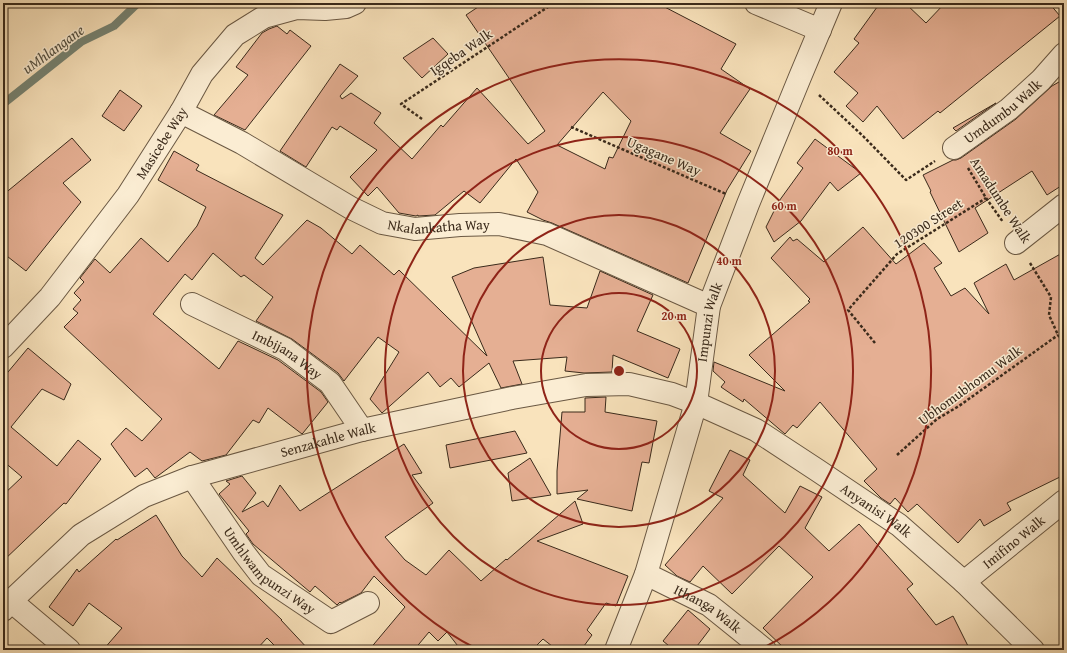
<svg xmlns="http://www.w3.org/2000/svg" width="1067" height="653" viewBox="0 0 1067 653" font-family="'Gentium Book Plus',serif">
<style>
.lines{fill:none;stroke-linecap:round;stroke-linejoin:round}
.stream{stroke:#768373;stroke-width:8}
.building{fill:#e5af93;stroke:#3a2a1b;fill-rule:evenodd}
.minor-casing{stroke:#6a5843;stroke-width:24}
.path{stroke:#3a2a1b;stroke-width:2.5;stroke-dasharray:3 2;stroke-linecap:butt}
.minor{stroke:#fbedd3;stroke-width:22}
.ring{fill:none;stroke:#8f2418;stroke-width:2}
.labels{text-anchor:middle;dominant-baseline:central;stroke-width:3;stroke-linejoin:round;paint-order:stroke}
.street-label{font-size:14px;fill:#3a2a1b;stroke:#fbedd3}
.water-label{font-size:15px;font-style:italic;fill:#534f40;stroke:#fbedd3}
.centre{fill:#8f2418;stroke:#fbedd3;stroke-width:2}
.ring-label{font-size:12px;text-anchor:middle;font-weight:bold;fill:#8f2418;stroke:#fbedd3;stroke-width:3;stroke-linejoin:round;paint-order:stroke}
</style>
<rect width="100%" height="100%" fill="#f9e3bc"/>
<filter id="stains"><feTurbulence type="fractalNoise" baseFrequency=".005" numOctaves="4"/><feColorMatrix values="0 0 0 0 .2 0 0 0 0 .09 0 0 0 0 .02 0 0 0 .5 -.17"/></filter>
<radialGradient id="worn" r=".72"><stop offset=".6" stop-color="#630" stop-opacity="0"/><stop offset="1" stop-color="#630" stop-opacity=".3"/></radialGradient>
<g class="lines">
<path class="stream" d="M3,104L81,42L114,26L138,3"/>
</g>
<g class="building">
<path d="M484,3H657L736,44L721,69L750,89L720,133L751,151L727,190L688,283L552,223L543,220L527,212L538,192L516,159L480,203L464,191L435,215L418,216V215L416,216L399,213L377,187L368,196L350,177L377,150L340,126L337,130L332,127L306,167L280,151L340,64L358,76L340,96L342,99L351,93L381,113L374,123L412,159L441,125L443,127L477,88L528,144L545,131L466,15ZM603,92L631,121L613,158L609,157L605,169L557,145Z"/>
<path d="M880,3H905L926,23L945,3H1049L1060,16L940,113L938,111L903,139L877,106L863,122L846,106L858,93L834,72L859,43L854,39Z"/>
<path d="M277,26L287,34L290,30L311,46L245,130L214,115L248,75L236,67L262,33L269,29Z"/>
<path d="M433,38L448,54L422,78L403,58Z"/>
<path d="M1064,79V184L1047,195L1032,171L975,208L988,233L959,252L930,192L931,191L923,175L953,160H956L961,158L1016,119L1052,86Z"/>
<path d="M120,90L142,106L124,131L102,116Z"/>
<path d="M996,103L956,131L953,128Z"/>
<path d="M72,138L91,160L63,183L81,202L26,271L3,253V195Z"/>
<path d="M815,139L861,173L838,191L830,182L801,221L774,242L766,227L775,209L774,208L803,168L797,163Z"/>
<path d="M174,151L199,165L196,170L283,215L255,258L263,265L307,220L321,228L352,254L360,245L394,275L399,270L487,356L452,277L474,268L543,257L550,305L587,308L600,271L653,295L637,331L680,349L668,378L613,355L612,372L584,373L565,371L567,357L513,361L522,384L501,388L489,363L459,387L451,378L440,387L428,372L382,413L370,399L399,352L378,337L344,381L338,373L292,339L256,321L273,297L244,275L241,277L213,253L192,280L185,274L153,314L219,369L238,341L278,360L321,392L328,402L303,433L302,434L268,408L259,423L253,420L226,455L202,461L190,452L155,478L147,468L135,477L111,444L126,428L142,441L162,419L64,327L78,313L73,309L81,300L74,293L84,282L80,278L95,259L110,273L141,238L168,262L197,226L206,207L158,180Z"/>
<path d="M863,227L896,264L924,243L942,263L934,268L951,296L965,288L989,314L974,283L1006,264L1014,280L1064,252V475L1007,503L1011,510L984,526L980,519L958,543L917,504L908,512L895,498L890,504L881,498L864,481L877,469L820,402L797,428L793,425L785,434L744,399L743,402L721,387L725,382L713,371L714,362L785,391L749,355L810,302L808,301L810,299L771,258L790,237L793,241L797,239L824,262Z"/>
<path d="M28,348L71,384L64,400L42,389L11,427L57,466L78,440L101,459L66,504L64,503L3,561V495L22,477L3,461V378Z"/>
<path d="M606,397L605,412L657,421L649,463L642,462L632,511L577,499L588,490L557,494V471L562,412H585V398Z"/>
<path d="M515,431L527,453L450,468L446,445Z"/>
<path d="M404,444L422,473L412,475L433,503L385,537L405,560L426,575L449,550L481,581L506,559L507,560L575,501L583,524L537,541L628,576L616,606L606,603L587,630L592,635L581,650H557L543,639L532,650H461L447,632L438,641L429,632L414,650H369L405,607L374,576L361,593L341,603L340,602L337,605L315,586L310,592L253,544L246,534L249,531L219,494L230,484L226,481L242,476L256,493L242,512L263,501L268,507L280,485L300,511Z"/>
<path d="M730,450L750,460L743,475L785,513L800,486L822,497L805,528L829,551L859,524L913,584L907,589L936,625L953,616L970,650H786L763,628L813,577L779,546L732,594L703,566L690,582L677,576L665,565L723,498L709,491Z"/>
<path d="M530,458L551,495L512,501L508,473Z"/>
<path d="M156,515L182,556L202,577L217,558L282,620H281L309,650H279L267,638L256,650H103L122,628L89,603L73,626L49,607L77,569L79,572L116,539L117,540Z"/>
<path d="M688,610L710,629L694,650H674L663,641Z"/>
</g>
<g class="lines">
<g class="minor-casing">
<g id="minor">
<path d="M756,3L820,30"/>
<path id="s1" d="M181,112L242,143L351,208L382,223L415,229L460,225L499,224L547,234L709,306"/>
<path id="s2" d="M954,148L1009,109L1041,80L1064,54"/>
<path d="M1016,243L1064,205"/>
<path id="s3" d="M192,304L285,349L330,383L362,430"/>
<path id="s4" d="M3,347L50,297L128,195L181,112L202,74L235,35L264,17L297,8L325,9L346,7L355,3"/>
<path id="s5" d="M192,477L244,553L261,575L331,622L368,603"/>
<path id="s6" d="M646,574L709,605L765,650"/>
<path id="s7" d="M964,582L1064,501"/>
<path d="M11,601L69,650"/>
<path id="s8" d="M3,610L11,601L81,535L144,496L192,477L362,430L512,398L586,385L629,384L672,394L696,403L756,430L817,470L899,525L964,582L1033,650"/>
<path id="s9" d="M616,650L646,574L696,403L709,306L748,204L800,77L831,3"/>
</g>
</g>
<g class="path">
<path d="M819,95L863,136L906,180L935,161"/>
<path d="M422,119L401,104L554,3"/>
<path d="M571,127L726,194"/>
<path d="M968,168L986,198L1003,222"/>
<path d="M1030,263L1051,297L1049,315L1058,335L1064,342"/>
<path d="M875,343L848,310L897,254L986,198"/>
<path d="M897,455L937,419L959,406L1058,335"/>
</g>
<use href="#minor" class="minor"/>
</g>
<g class="ring">
<circle cx="619" cy="371" r="78"/>
<circle cx="619" cy="371" r="156"/>
<circle cx="619" cy="371" r="234"/>
<path d="M477 649A312 312 0 1 1 761 649"/>
</g>
<g class="labels">
<g class="street-label">
<text transform="translate(461 52) rotate(-34)">Igqeba Walk</text>
<text stroke="none"><textPath href="#s2" startOffset="61">Umdumbu Walk</textPath></text>
<text stroke="none"><textPath href="#s4" startOffset="259">Masicebe Way</textPath></text>
<text transform="translate(664 156) rotate(23)">Ugagane Way</text>
<text transform="translate(1001 200) rotate(57)">Amadumbe Walk</text>
<text stroke="none"><textPath href="#s1" startOffset="287">Nkalankatha Way</textPath></text>
<text transform="translate(928 223) rotate(-33)">120300 Street</text>
<text stroke="none"><textPath href="#s9" startOffset="342">Impunzi Walk</textPath></text>
<text stroke="none"><textPath href="#s3" startOffset="108">Imbijana Way</textPath></text>
<text transform="translate(970 385) rotate(-36)">Ubhomubhomu Walk</text>
<text stroke="none"><textPath href="#s8" startOffset="375">Senzakahle Walk</textPath></text>
<text stroke="none"><textPath href="#s8" startOffset="962">Anyanisi Walk</textPath></text>
<text stroke="none"><textPath href="#s7" startOffset="64">Imifino Walk</textPath></text>
<text stroke="none"><textPath href="#s5" startOffset="123">Umhlwampunzi Way</textPath></text>
<text stroke="none"><textPath href="#s6" startOffset="71">Ithanga Walk</textPath></text>
</g>
<g class="water-label">
<text transform="translate(53 49) rotate(-36)">uMhlangane</text>
</g>
</g>
<circle cx="619" cy="371" r="6" class="centre"/>
<g class="ring-label">
<text x="840" y="155">80 m</text>
<text x="784" y="210">60 m</text>
<text x="729" y="265">40 m</text>
<text x="674" y="320">20 m</text>
</g>
<rect width="1067" height="653" fill="none" stroke="#f9e3bc" stroke-width="16"/>
<rect x="4" y="4" width="1059" height="645" fill="none" stroke="#3a2a1b" stroke-width="2"/>
<rect x="8" y="8" width="1051" height="637" fill="none" stroke="#3a2a1b"/>
<rect width="100%" height="100%" filter="url(#stains)"/>
<rect width="100%" height="100%" fill="url(#worn)"/>
</svg>
